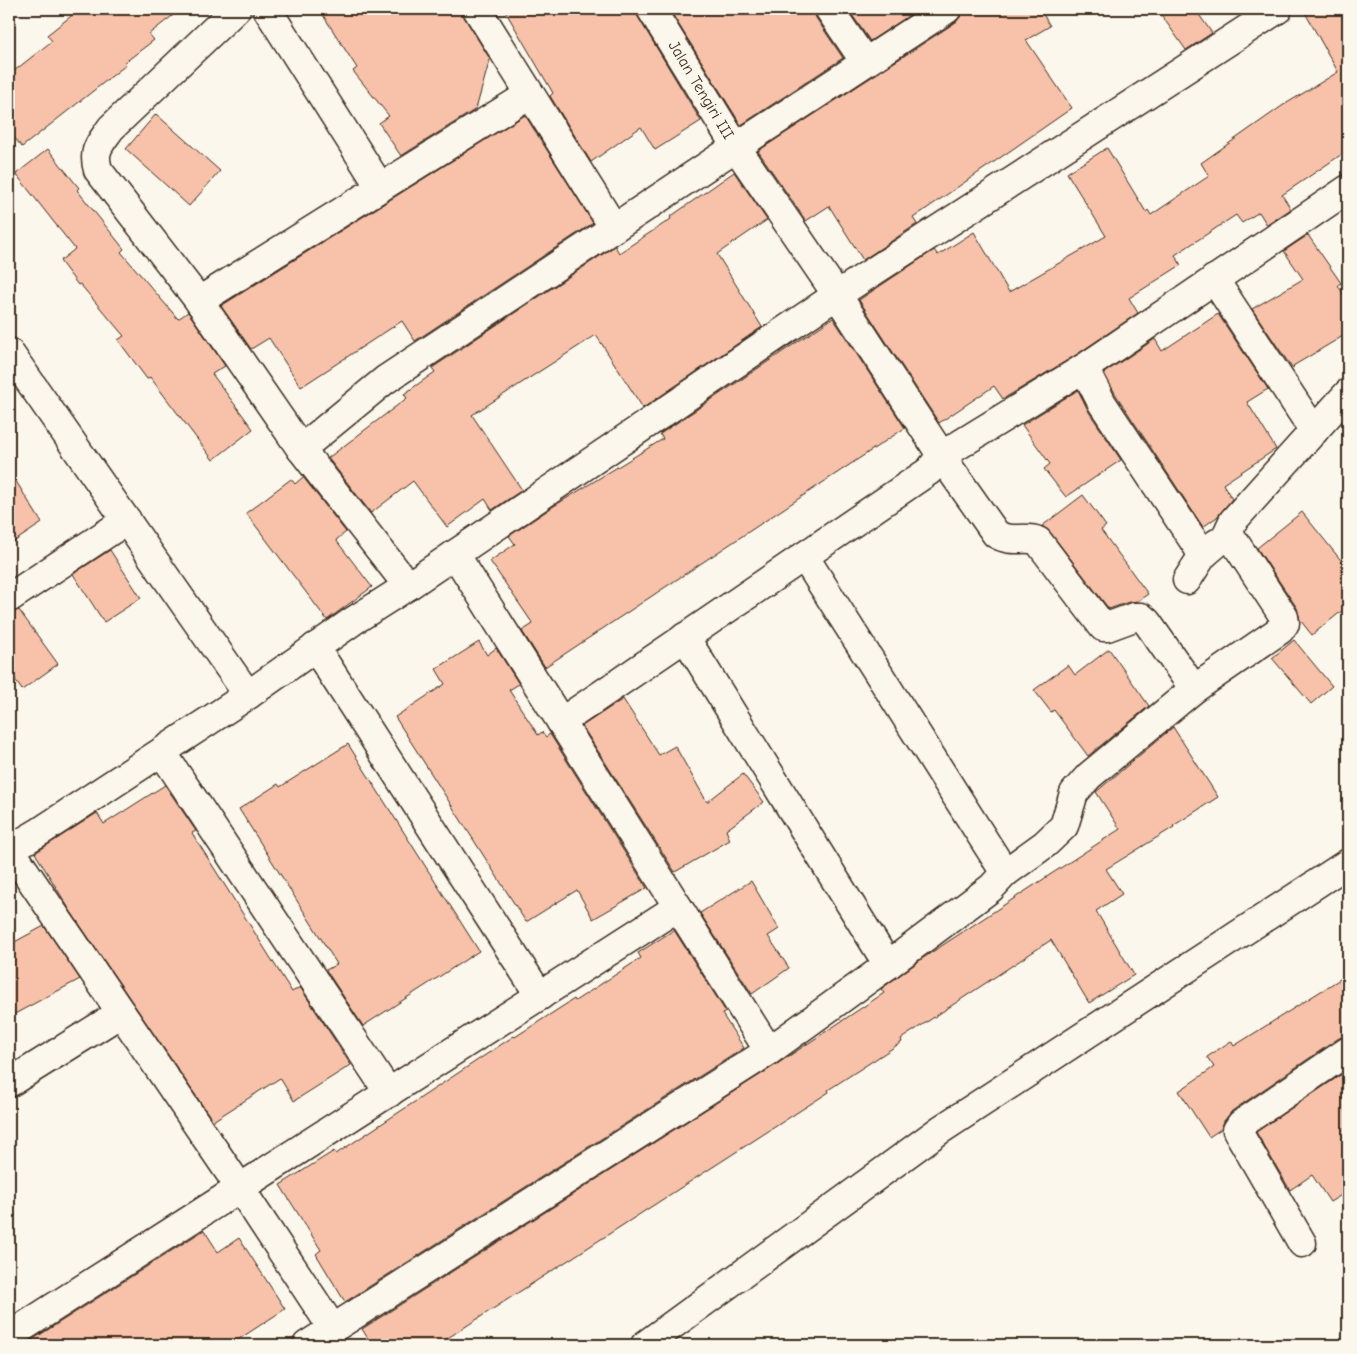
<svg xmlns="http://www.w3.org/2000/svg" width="1357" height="1354" viewBox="0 0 1357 1354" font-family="'Comic Neue',sans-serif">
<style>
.building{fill:#f7c2a9;stroke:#3b2a1e}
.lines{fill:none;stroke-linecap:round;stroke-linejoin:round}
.street-casing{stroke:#3b2a1e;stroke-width:31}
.street{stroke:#fbf7ec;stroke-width:28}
.labels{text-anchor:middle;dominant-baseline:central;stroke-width:5;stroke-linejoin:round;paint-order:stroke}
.street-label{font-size:16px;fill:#3b2a1e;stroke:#fbf7ec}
</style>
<rect width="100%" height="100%" fill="#fbf7ec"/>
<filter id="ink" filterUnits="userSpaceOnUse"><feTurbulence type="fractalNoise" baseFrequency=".02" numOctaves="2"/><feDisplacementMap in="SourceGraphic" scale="10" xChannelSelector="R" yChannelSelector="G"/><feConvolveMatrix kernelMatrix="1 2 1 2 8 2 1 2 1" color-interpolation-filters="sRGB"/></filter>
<g filter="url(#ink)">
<g class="building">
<path d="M80,9H181L149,34L154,40L124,63L126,65L22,147L9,131V75L52,41L47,35Z"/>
<path d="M319,9H462L464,17L490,59L476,109L401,156L379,123L389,116L353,71L357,68Z"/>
<path d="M504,9H635L638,17L701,121L655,150L641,127L591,162L550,96L553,93Z"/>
<path d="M669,9H814L816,18L843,58L741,125Z"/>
<path d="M848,9H919L870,41Z"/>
<path d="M963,9H1040L1050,26L1026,40L1072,108L913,218L917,224L863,260L829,206L806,221L758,151L956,22L961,16Z"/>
<path d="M1157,9H1195L1212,33L1186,50Z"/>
<path d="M1303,9H1348V150L1282,195L1291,209L1267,225L1259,212L1242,223L1236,215L1175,255L1181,265L1129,298L1138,313L1076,355L1003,399L994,386L939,423L859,300L934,250L938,255L974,232L1009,292L1106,236L1067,173L1107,148L1146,212L1148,210L1151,215L1209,176L1201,163L1282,106L1338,72Z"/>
<path d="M156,114L220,171L189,206L126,149Z"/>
<path d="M525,115L593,223L415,341L402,321L301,387L269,338L251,349L221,306Z"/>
<path d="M48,149L79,188L77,190L124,249L121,252L178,319L188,312L225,366L212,374L253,429L213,460L150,377L147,379L118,340L124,336L80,284L78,285L60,261L75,249L16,174Z"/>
<path d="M734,172L767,220L717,254L762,327L643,408L596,335L472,415L522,490L492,510L485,499L447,527L413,481L371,513L328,458L407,398L404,394L435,372L432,368L615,246L619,253L671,219L670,217Z"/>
<path d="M1308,235L1341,283L1338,285L1348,303V333L1293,366L1294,367L1292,368L1252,309L1303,279L1284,251Z"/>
<path d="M1218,314L1268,389L1247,402L1276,449L1223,484L1232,499L1217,517L1203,527L1116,395L1104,373L1155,339L1162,351Z"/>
<path d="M833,318L905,428L545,667L522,631L533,624L490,561L515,544L509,536L554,506L663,439L660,434Z"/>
<path d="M1078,390L1089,412L1121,460L1066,497L1044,469L1050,464L1022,425Z"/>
<path d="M9,470L42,523L9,545Z"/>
<path d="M303,477L346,532L336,540L372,587L327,620L246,513L291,479L295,484Z"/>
<path d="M1083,495L1106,526L1101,530L1148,594L1138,601L1129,602L1109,609L1050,532L1042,526Z"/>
<path d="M1302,512L1348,569V606L1312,635L1300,620L1297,608L1257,548Z"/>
<path d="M110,550L141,598L104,622L73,574Z"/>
<path d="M19,610L58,664L22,690L9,671V613Z"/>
<path d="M1294,640L1332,686L1311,704L1272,658Z"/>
<path d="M479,642L487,655L496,648L519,684L509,690L538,735L542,732L546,737L550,734L647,888L593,919L577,890L526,922L395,717L445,684L436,669Z"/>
<path d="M1109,649L1149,706L1088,756L1054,710L1051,712L1034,690L1068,665L1075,675Z"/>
<path d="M623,699L659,755L675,746L707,802L743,774L764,802L726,830L730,840L675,872L582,726Z"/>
<path d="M1173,727L1218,797L1173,826L1174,827L1106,869L1122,894L1096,911L1134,975L1089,1003L1051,940L901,1039L902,1042L828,1090L829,1092L437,1345H372L362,1329L777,1064L884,993L881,989L923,958L1120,829L1096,792Z"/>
<path d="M348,744L479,951L363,1026L326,970L337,964L239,809L278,784L280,787Z"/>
<path d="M165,785L196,831L192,833L292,992L300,987L351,1065L294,1101L280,1078L213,1121L71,912L35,853L97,813L104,824Z"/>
<path d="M751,881L779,929L768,936L789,968L752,994L700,913Z"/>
<path d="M44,926L80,979L9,1017V945Z"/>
<path d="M674,930L726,1012L722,1014L744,1048L345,1302L316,1254L321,1250L280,1185L334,1151L336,1154L514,1036L515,1037L574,999L575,1001L641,958L638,953Z"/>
<path d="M1348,974V1036L1339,1038L1232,1111L1224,1121L1221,1129L1209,1137L1179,1091L1214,1067L1207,1057L1231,1041L1234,1046Z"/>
<path d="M1348,1070V1191L1330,1202L1312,1175L1290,1190L1256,1132Z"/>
<path d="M204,1230L218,1252L239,1238L285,1309L230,1345H24Z"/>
</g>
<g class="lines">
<g class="street-casing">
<g id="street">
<path d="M236,9L111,128C100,144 92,150 98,170L199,301L301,449L408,586"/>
<path d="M267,9L380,187"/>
<path d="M477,9L614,228"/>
<path d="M829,9L865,62"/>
<path d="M1214,279L1314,431"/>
<path d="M199,301L530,94"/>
<path d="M9,352L248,695"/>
<path d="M1084,368L1102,403L1203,555"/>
<path d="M301,449L385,380L736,147L947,9"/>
<path d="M455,554L769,1051"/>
<path d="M1187,580L1203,555L1217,543"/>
<path d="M9,598L127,520"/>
<path d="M685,637L888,965"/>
<path d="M315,647L540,996"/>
<path d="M1194,689L1147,622L1141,617H1134L1107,627H1103L1038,541C1024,535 1013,544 996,534L941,456L1084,368L1348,189"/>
<path d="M561,722L929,471L941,456L934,444L837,295L736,147L651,9"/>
<path d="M162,752L389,1093"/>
<path d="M10,849L240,1188L333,1329"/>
<path d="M9,850L41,831L248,695L353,621L408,586L837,295L1278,9"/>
<path d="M1005,873L1045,844L1064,826L1074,793L1089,776L1194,689L1280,630L1285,623L1284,617L1228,532L1233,521L1348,393"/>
<path d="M9,1083L121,1013"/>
<path d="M1302,1243L1237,1130L1241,1124L1348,1051"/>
<path d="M9,1336L678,907"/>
<path d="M307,1345L769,1051L888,965L991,888L1005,873L804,556"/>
<path d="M645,1345L940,1130L1348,863"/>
</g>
</g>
<use href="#street" class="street"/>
</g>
</g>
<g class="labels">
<g class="street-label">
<text transform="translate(701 90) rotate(59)">Jalan Tengiri III</text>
</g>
</g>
<rect width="1357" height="1354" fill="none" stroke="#fbf7ec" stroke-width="30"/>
<rect x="15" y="15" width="1327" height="1324" fill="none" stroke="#3b2a1e" stroke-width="2" filter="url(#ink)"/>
</svg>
